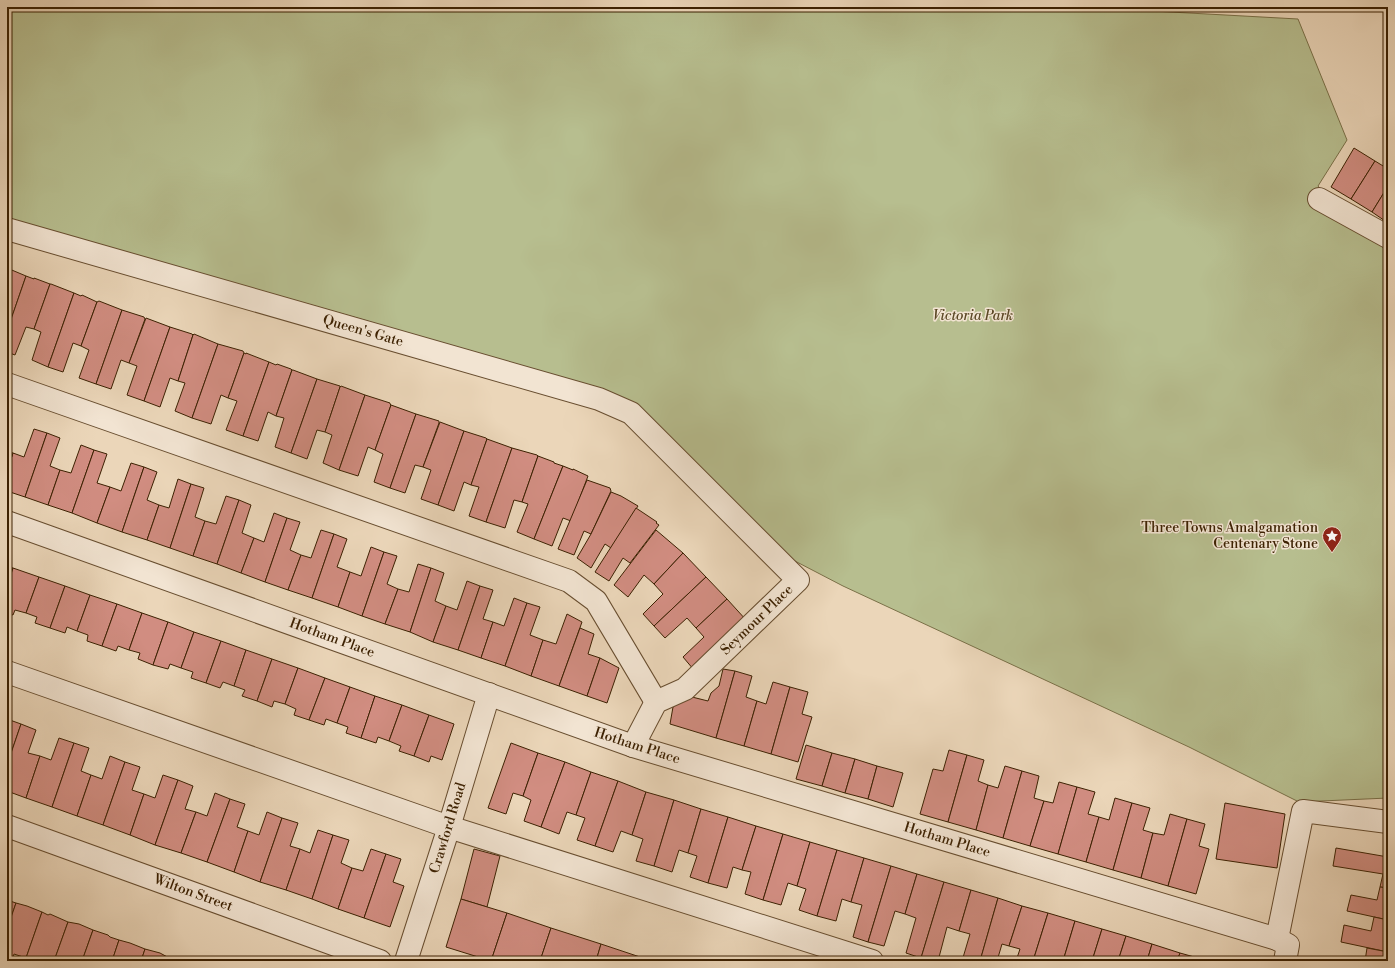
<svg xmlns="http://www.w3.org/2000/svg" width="1395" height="968" viewBox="0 0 1395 968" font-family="'Libre Bodoni',serif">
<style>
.green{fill:#b7be8f;stroke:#7a7048}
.building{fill:#d18d81;stroke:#3c2102}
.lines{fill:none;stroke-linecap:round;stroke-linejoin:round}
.minor-casing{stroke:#684e30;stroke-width:24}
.minor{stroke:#f2e4d2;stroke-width:22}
.labels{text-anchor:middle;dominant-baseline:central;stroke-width:3;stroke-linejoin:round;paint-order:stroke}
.park-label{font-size:14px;font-style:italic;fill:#5b4825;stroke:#f2e4d2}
.street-label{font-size:14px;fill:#3c2102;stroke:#f2e4d2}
.poi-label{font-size:14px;fill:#3c2102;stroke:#f2e4d2;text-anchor:end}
</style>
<rect width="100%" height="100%" fill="#ebd6b9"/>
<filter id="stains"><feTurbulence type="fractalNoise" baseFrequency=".005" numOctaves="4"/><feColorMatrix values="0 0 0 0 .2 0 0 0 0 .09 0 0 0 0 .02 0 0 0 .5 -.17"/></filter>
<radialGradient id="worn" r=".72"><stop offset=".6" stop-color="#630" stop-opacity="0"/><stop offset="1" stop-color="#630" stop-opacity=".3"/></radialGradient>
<path class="green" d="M7,7H1134V10L1298,19L1347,140L1318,186L1327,197L1388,237V798L1299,802L1189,747L843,586L793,560L636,405L364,320L7,219Z"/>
<g class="building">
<path d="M1354,148L1375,161L1351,199L1331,187Z"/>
<path d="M1375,161L1388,169V186L1372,212L1351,199Z"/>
<path d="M1388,186V223L1372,212Z"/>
<path d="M7,268L26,276L7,331Z"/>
<path d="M26,276L34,279V278L50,284L34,329L26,327L15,355L7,352V331Z"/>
<path d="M50,284H51L74,293L48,367L32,360L41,332L34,329Z"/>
<path d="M74,293L81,296L82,295L97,302L81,346L73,343L63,372L48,367Z"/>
<path d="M99,301L122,310L96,384L79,378L89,350L81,346L97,302Z"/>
<path d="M122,310L144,317L145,319L129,363L121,360L111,389L96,384Z"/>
<path d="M146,318L170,327L144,401L127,395L137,366L129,363Z"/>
<path d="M170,327L192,334L193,335L178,381L170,378L160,407L144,401Z"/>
<path d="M194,334L218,344L192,418L175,411L185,383L178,381L193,335Z"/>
<path d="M218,344L243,351L244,353L228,398L221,395L211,424L192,418Z"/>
<path d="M244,353L246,354V353L269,362L243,436L226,430L237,401L228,398Z"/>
<path d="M269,362L276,365L277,364L291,369L292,370L276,416L268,412L258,441L243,436Z"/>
<path d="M292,370H293L317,379L291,453L275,447L284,418L276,416Z"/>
<path d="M317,379L340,386V387L325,432L317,430L307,459L291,453Z"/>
<path d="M341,386L365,395L339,470L323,463L332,435L325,432L340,387Z"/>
<path d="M365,395L390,403V404L391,405L375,450L368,447L358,476L339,470Z"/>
<path d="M391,405L416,414L390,488L374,482L383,454L375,450Z"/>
<path d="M416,414L439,421V423L423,467L415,465L405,493L390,488Z"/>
<path d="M440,422L464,431L438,505L421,499L431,470L423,467Z"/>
<path d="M34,429L47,433L25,497L7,491V471L13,453L24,457Z"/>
<path d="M464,431L486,438L487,439L471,485L464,482L454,511L438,505Z"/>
<path d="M47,433L60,438L50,466L60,470L48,505L25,497Z"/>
<path d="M487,439L512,448L486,522L469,516L479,487L471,485Z"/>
<path d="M81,445L94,450L72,513L48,505L60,470L71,473Z"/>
<path d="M512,448L537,455L538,456L522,502L514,500L505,528L486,522Z"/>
<path d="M94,450L107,454L97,483L110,487L97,523L72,513Z"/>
<path d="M7,451L13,453L7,471Z"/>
<path d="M538,456L554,462V463L563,466L534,539L517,532L528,504L522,502Z"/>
<path d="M131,463L144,467L122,532L97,523L110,487L121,491Z"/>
<path d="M563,466L573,470V469L588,476L571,521L563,518L552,546L534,539Z"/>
<path d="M144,467L157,472L147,500L159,505L147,540L122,532Z"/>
<path d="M178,479L191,484L170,548L147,540L159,505L169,508Z"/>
<path d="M587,480L610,488L611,491L591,534L584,531L574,555L558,549Z"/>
<path d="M191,484L204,488L195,517L205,521L193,556L170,548Z"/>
<path d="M611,492L621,496L638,506L611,548L605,544L591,568L577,558L591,534Z"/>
<path d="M226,496L239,500L217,564L193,556L205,521L216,524Z"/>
<path d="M239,500L251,505L242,533L254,538L241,573L217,564Z"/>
<path d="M636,508L657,522L656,523L659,525L630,563L623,558L609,581L595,572Z"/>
<path d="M274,513L287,518L265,582L241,573L254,538L264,542Z"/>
<path d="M287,518L300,522L290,550L301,555L288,590L265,582Z"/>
<path d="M321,530L334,534L312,598L288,590L301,555L311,558Z"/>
<path d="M656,530L683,553L654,584L644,575L628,597L614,585Z"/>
<path d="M334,534L347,539L337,567L350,572L338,607L312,598Z"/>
<path d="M371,547L384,552L362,616L338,607L350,572L361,576Z"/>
<path d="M384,552L397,556L387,584L398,589L385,624L362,616Z"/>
<path d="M683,553L706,577L654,626L643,614L663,594L654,584Z"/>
<path d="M418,564L431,568L410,632L385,624L398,589L409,592Z"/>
<path d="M7,566L13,568L7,587Z"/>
<path d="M13,568L39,577L26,613L15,610L13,615L7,613V587Z"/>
<path d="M431,568L444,573L435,601L446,606L433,642L410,632Z"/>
<path d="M39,577L65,586L50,628L35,623L37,617L26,613Z"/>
<path d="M706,577L727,599L696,628L687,618L665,638L654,626Z"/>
<path d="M467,581L480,586L458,650L433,642L446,606L457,610Z"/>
<path d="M65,586L90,595L77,631L67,627L65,633L50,628Z"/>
<path d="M480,586L493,590L483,619L493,622L481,658L458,650Z"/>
<path d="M90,595L117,604L102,646L87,641L88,635L77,631Z"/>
<path d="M514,598L527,603L505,666L481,658L493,622L504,626Z"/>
<path d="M727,599L747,621L694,670L683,657L704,637L696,628Z"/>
<path d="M527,603L540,607L530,635L543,640L531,676L505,666Z"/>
<path d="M117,604L142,613L129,650L118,646L116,651L102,646Z"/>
<path d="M142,613L168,622L153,665L138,659L140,653L129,650Z"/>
<path d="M567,614L582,622L559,686L531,676L543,640L556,644Z"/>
<path d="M168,622L194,632L181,668L170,664L168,669L153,665Z"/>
<path d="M580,628L594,634L588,654L600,658L587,696L559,686Z"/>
<path d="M194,632L221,641L206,683L191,678L193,672L181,668Z"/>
<path d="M221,641L246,650L234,686L223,682L220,688L206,683Z"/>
<path d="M246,650L272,659L257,701L242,696L245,690L234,686Z"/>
<path d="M600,658L619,668L607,703L587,696Z"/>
<path d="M272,659L298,668L285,704L274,701L272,707L257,701Z"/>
<path d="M298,668L325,678L309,720L294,715L296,709L285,704Z"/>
<path d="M723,669L735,671L716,738L670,724L673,707L688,696L708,701L711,693L719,686Z"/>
<path d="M735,671L752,676L746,697L757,701L744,746L716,738Z"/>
<path d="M325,678L350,687L337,723L326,719L324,725L309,720Z"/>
<path d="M773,682L790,687L771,754L744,746L757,701L766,704Z"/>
<path d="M350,687L375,696L361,738L346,733L348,727L337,723Z"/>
<path d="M790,687L808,692L802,714L812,717L798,762L771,754Z"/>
<path d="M375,696L402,705L389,741L378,737L376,743L361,738Z"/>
<path d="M402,705L429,715L414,756L399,751L401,746L389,741Z"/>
<path d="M429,715L454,724L442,760L431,756L429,762L414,756Z"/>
<path d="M7,719L21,724L7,765Z"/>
<path d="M21,724L36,730L28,753L40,756L26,798L7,791V765Z"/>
<path d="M59,738L74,743L52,807L26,798L40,756L51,760Z"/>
<path d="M74,743L89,748L81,771L91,775L77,816L52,807Z"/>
<path d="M511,743L538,753L523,796L513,793L506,814L488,808Z"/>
<path d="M806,745L832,753L822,786L796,779Z"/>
<path d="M949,750L967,755L948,822L920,814L933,769L943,771Z"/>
<path d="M538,753L565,762L541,827L524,821L531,800L523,796Z"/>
<path d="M832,753L855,759L845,793L822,786Z"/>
<path d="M967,755L984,760L978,781L988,785L976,830L948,822Z"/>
<path d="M110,756L125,762L103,825L77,816L91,775L102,779Z"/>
<path d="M855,759L877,766L868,799L845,793Z"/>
<path d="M125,762L140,767L132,790L144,794L130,835L103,825Z"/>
<path d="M565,762L591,772L576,815L567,812L559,834L541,827Z"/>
<path d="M877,766L903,773L893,807L868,799Z"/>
<path d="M1005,766L1022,771L1003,838L976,830L988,785L998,788Z"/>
<path d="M1022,771L1039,776L1034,798L1044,801L1030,846L1003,838Z"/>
<path d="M591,772L618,781L595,846L577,840L585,818L576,815Z"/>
<path d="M163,775L178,780L155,845L130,835L144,794L155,798Z"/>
<path d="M178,780L193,786L185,809L196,812L181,853L155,845Z"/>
<path d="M618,781L646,792L632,835L621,831L613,852L595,846Z"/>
<path d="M1059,782L1077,787L1058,854L1030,846L1044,801L1053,803Z"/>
<path d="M1077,787L1095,792L1088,814L1099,817L1086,862L1058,854Z"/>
<path d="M646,792L674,800L654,866L636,861L643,839L632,835Z"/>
<path d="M215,793L230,799L207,862L181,853L196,812L207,816Z"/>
<path d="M1115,798L1132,803L1113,870L1086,862L1099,817L1109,820Z"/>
<path d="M230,799L245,804L237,827L248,831L234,872L207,862Z"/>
<path d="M674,800L701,809L688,853L679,850L672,872L654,866Z"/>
<path d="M1132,803L1150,808L1143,830L1153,833L1141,878L1113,870Z"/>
<path d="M1225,803L1285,814L1277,868L1216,859Z"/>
<path d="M701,809L728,817L708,883L690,877L697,856L688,853Z"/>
<path d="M267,812L282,818L260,882L234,872L248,831L259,835Z"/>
<path d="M1170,814L1187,819L1168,886L1141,878L1153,833L1164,835Z"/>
<path d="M728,817L756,826L742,870L733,867L727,888L708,883Z"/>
<path d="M282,818L298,823L290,846L300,849L286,890L260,882Z"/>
<path d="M1187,819L1205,824L1199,846L1209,849L1196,894L1168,886Z"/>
<path d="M756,826L783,834L763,900L745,894L751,872L742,870Z"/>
<path d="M318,830L333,835L312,899L286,890L300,849L310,853Z"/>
<path d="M783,834L810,842L797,886L788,883L781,905L763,900Z"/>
<path d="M333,835L349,840L341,863L352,868L338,909L312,899Z"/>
<path d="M810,842L837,850L817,916L799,910L806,889L797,886Z"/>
<path d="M1336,848L1388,857V888L1380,887L1383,874L1333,866Z"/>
<path d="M371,849L386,854L364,918L338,909L352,868L363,871Z"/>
<path d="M474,849L500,856L487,907L461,899Z"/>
<path d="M837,850L864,858L851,902L842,899L836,921L817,916Z"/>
<path d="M386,854L401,859L393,882L404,886L390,927L364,918Z"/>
<path d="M864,858L891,866L868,942L853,937L862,905L851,902Z"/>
<path d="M891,866L917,874L905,914L895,911L884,946L868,942Z"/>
<path d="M917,874L944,882L921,958L906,953L916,918L905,914Z"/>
<path d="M944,882L971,890L959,931L947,927L938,961H932L921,958Z"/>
<path d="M1380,887L1388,888V920L1347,911L1351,895L1377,900Z"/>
<path d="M971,890L998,898L980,961H962L970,934L959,931Z"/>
<path d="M998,898L1022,906L1009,946L1002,944L997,961H980Z"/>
<path d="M461,899L507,913L491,961L446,947Z"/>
<path d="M7,900L16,903L7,929Z"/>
<path d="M16,903L27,906L42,912L26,958L14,954L12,961H7V929Z"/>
<path d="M1022,906L1048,913L1033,961H1016L1020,949L1009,946Z"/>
<path d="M42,912L48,915L50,914L68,922L54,961H34L26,958Z"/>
<path d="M507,913L551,928L540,961H491Z"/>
<path d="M1048,913L1075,921L1063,961L1051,959L1050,961H1033Z"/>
<path d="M1374,917L1388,920V952L1341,942L1344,925L1371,931Z"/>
<path d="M1075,921L1102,929L1092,961H1063Z"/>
<path d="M68,922L79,924L93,930L82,961H54Z"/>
<path d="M551,928L601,944L596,961H540Z"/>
<path d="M1102,929L1126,936L1118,961H1092Z"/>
<path d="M93,930L108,935L110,937L119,940L112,961H82Z"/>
<path d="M1126,936L1152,944L1147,961H1118Z"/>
<path d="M119,940L130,943L145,949L141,961H112Z"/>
<path d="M601,944L646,959L645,961H596Z"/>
<path d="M1152,944L1180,953L1177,961H1147Z"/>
<path d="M1367,948L1388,952V961H1365Z"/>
<path d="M145,949L160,953L171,959V961H141Z"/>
<path d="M1180,953L1205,960L1204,961H1177Z"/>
<path d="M1338,957L1360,961H1337Z"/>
</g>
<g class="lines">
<g class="minor-casing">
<g id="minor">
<path d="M1319,199L1388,237"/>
<path d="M7,229L599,399L631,413L798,580L685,689L656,702L633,746"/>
<path d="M7,384L569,581L596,601L656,702"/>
<path d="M7,522L633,746L1277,939L1288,945L1285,961"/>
<path d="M7,672L449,827L872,961"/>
<path d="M7,826L380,961"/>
<path d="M1277,939L1303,811L1388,822"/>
<path d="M406,961L449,827L489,694"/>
</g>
</g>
<use href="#minor" class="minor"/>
</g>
<defs>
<g id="sight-pin" transform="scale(1)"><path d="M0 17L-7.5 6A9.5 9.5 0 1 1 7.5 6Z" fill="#8f2418" stroke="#f2e4d2"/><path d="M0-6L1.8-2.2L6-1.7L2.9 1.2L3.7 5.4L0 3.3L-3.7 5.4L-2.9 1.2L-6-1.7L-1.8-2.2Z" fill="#fff"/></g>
</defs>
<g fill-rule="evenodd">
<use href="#sight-pin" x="1332" y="536"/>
</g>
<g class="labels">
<g class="park-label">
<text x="973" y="316">Victoria Park</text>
</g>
<g class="street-label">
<text transform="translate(363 331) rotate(16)">Queen's Gate</text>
<text transform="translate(757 620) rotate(-44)">Seymour Place</text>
<text transform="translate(332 638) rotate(20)">Hotham Place</text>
<text transform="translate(637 746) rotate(18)">Hotham Place</text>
<text transform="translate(448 828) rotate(-73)">Crawford Road</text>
<text transform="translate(947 840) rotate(17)">Hotham Place</text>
<text transform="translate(193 893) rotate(20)">Wilton Street</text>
</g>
<g class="poi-label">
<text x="1318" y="528">Three Towns Amalgamation<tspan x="1318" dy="16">Centenary Stone</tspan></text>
</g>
</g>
<rect width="1395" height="968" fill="none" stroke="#ebd6b9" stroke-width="24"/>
<rect x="8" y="8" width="1379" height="952" fill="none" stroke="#3c2102" stroke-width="2"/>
<rect x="12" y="12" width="1371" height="944" fill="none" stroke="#3c2102"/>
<rect width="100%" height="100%" filter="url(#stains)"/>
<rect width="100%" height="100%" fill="url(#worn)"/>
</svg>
